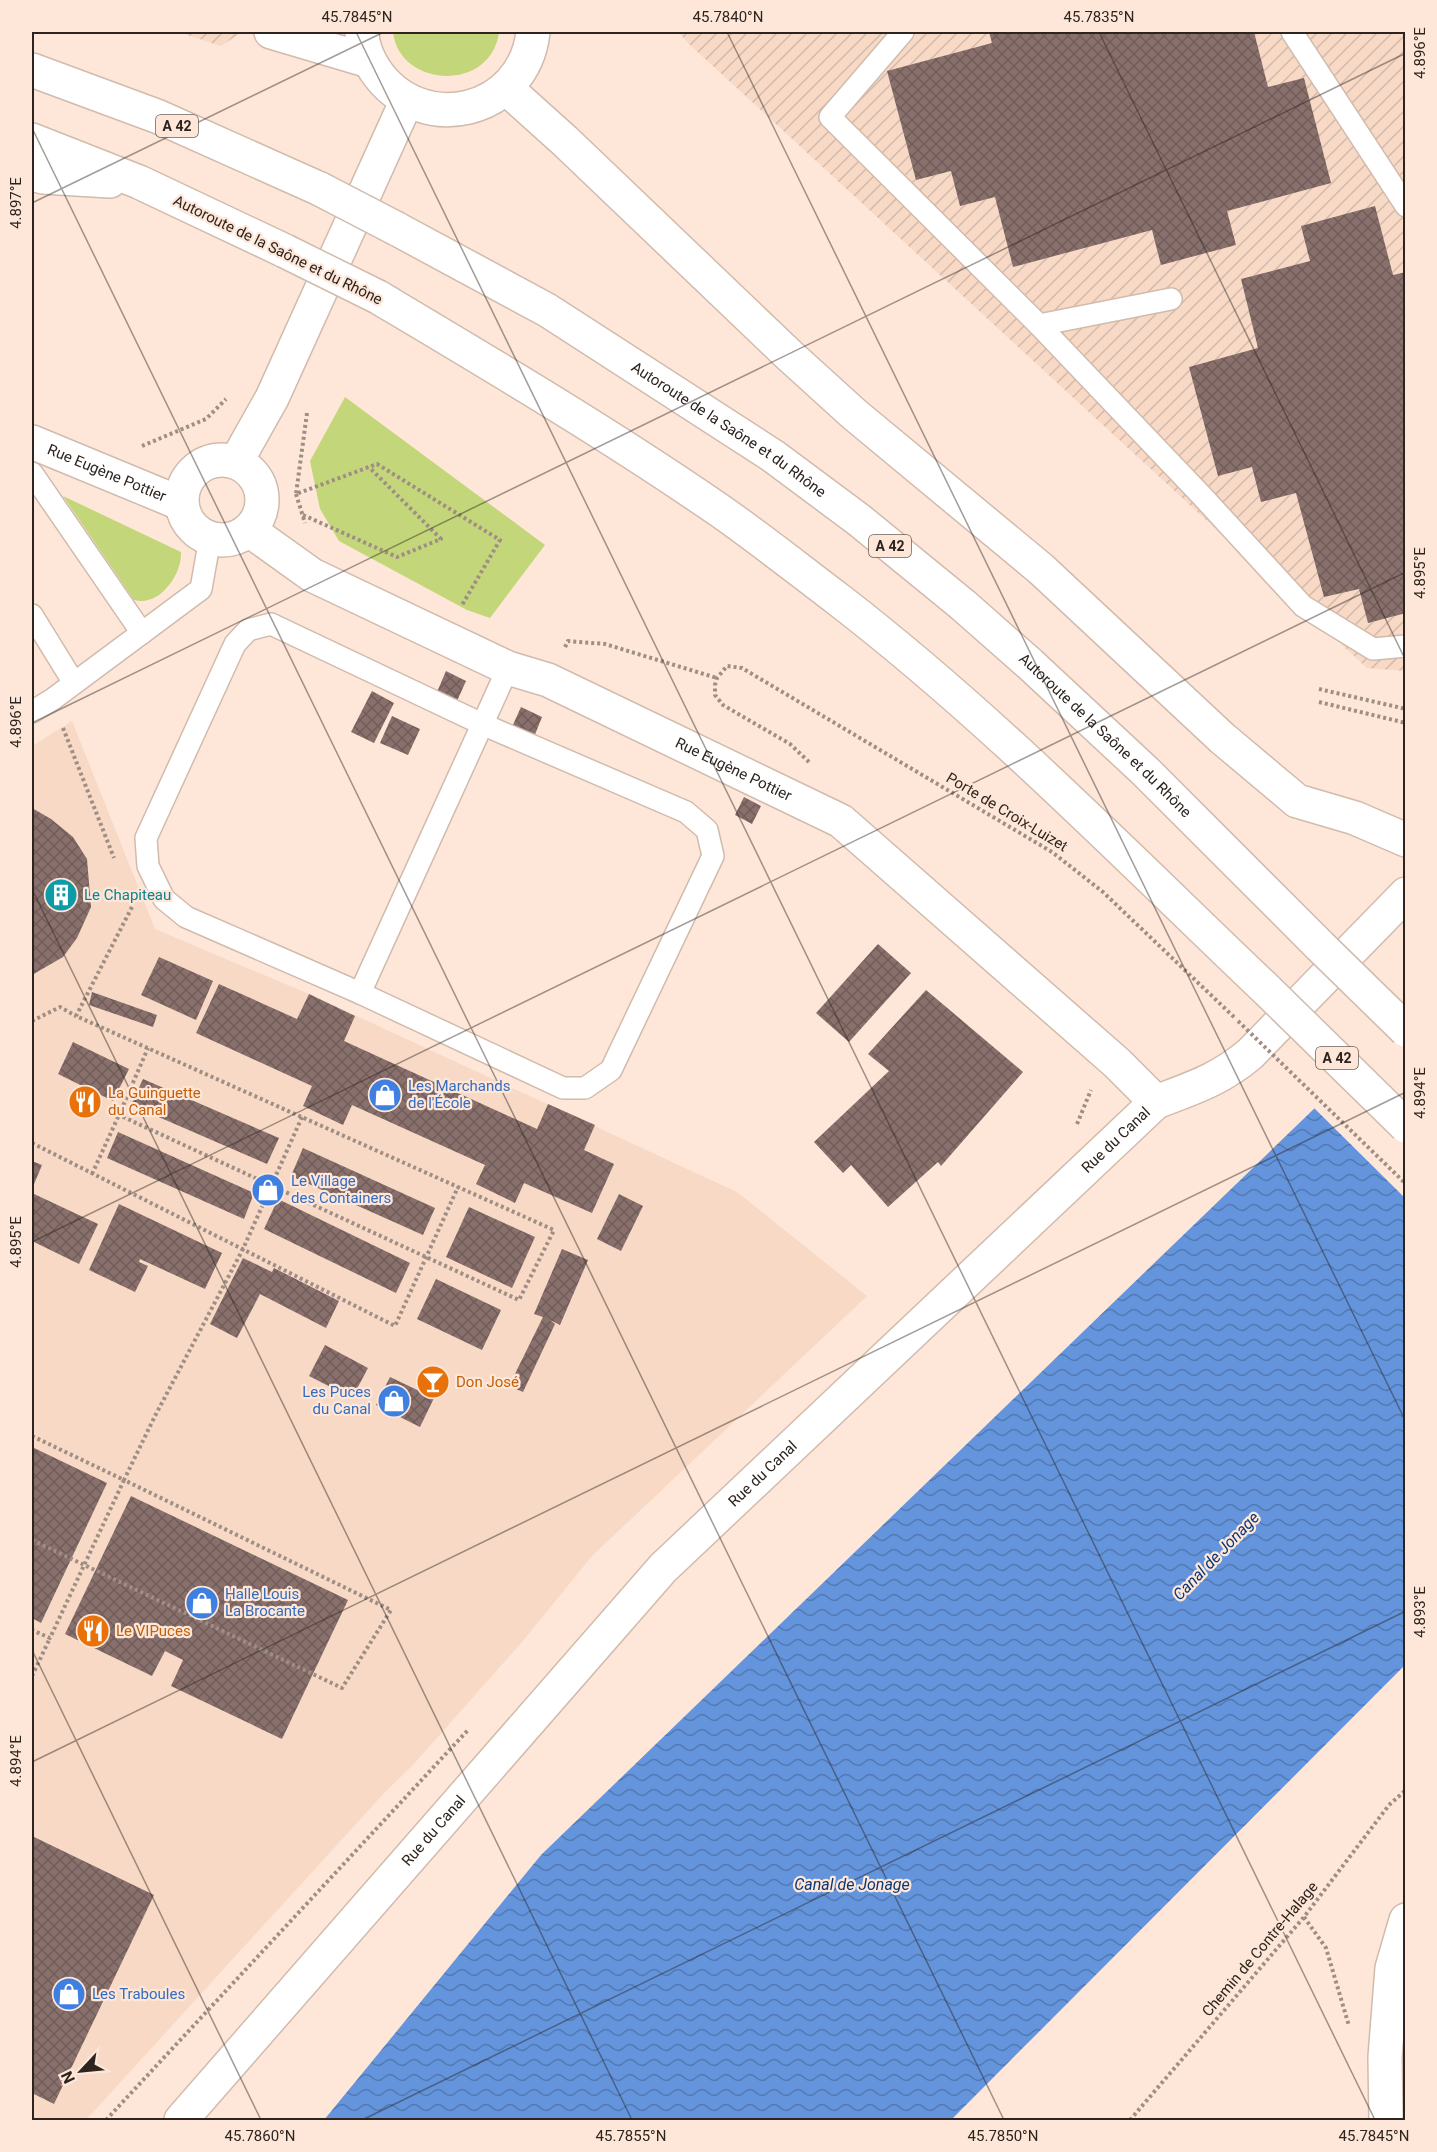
<svg xmlns="http://www.w3.org/2000/svg" width="1437" height="2152" viewBox="0 0 1437 2152" font-family="Roboto,sans-serif">
<style>
.built{fill:#f7d9c6}
.industrial{fill:url(#industrial-furrows)}
.green{fill:#c4d67a}
.water{fill:url(#water-waves)}
.pier{fill:#fee7d8}
.building{fill:url(#building-cross-hatch)}
.lines{fill:none;stroke-linecap:round;stroke-linejoin:round}
.service-casing{stroke:#d1bbad;stroke-width:24}
.minor-casing{stroke:#d1bbad;stroke-width:36}
.tertiary-casing{stroke:#d1bbad;stroke-width:36}
.motorway-casing{stroke:#d1bbad;stroke-width:36}
.path{stroke:#9f8e84;stroke-width:4;stroke-dasharray:3 3;stroke-linecap:butt}
.service{stroke:#fff;stroke-width:21}
.minor{stroke:#fff;stroke-width:33}
.tertiary{stroke:#fff;stroke-width:33}
.motorway{stroke:#fff;stroke-width:33}
.motorway-bridge-casing{stroke:#d1bbad;stroke-width:36;stroke-linecap:butt}
.path-bridge{stroke:#9f8e84;stroke-width:4;stroke-dasharray:3 3;stroke-linecap:butt}
.motorway-bridge{stroke:#fff;stroke-width:33}
.ticks{fill:none;stroke:#2d241f;stroke-width:1.5;stroke-opacity:0.45}
.labels{text-anchor:middle;dominant-baseline:central;stroke-width:4.5;stroke-linejoin:round;paint-order:stroke}
.shield{fill:#fee7d8;stroke:#6c5e56;stroke-width:1.5}
.shield-label{font-size:14px;font-weight:bold;fill:#2d241f}
.street-label{font-size:15px;fill:#2d241f;stroke:#fee7d8}
.culture-label{font-size:15px;fill:#0d838f;stroke:#fee7d8;text-anchor:start}
.shop-label{font-size:15px;fill:#366cbe;stroke:#fee7d8;text-anchor:start}
.food-label{font-size:15px;fill:#c56008;stroke:#fee7d8;text-anchor:start}
.water-label{font-size:16px;font-style:italic;fill:#083777;stroke:#fee7d8}
.neatline{fill:none;stroke:#2d241f;stroke-width:2}
.ticks-label{font-size:15px;text-anchor:middle;fill:#2d241f}
</style>
<defs>
<pattern id="industrial-furrows" width="10" height="10" patternUnits="userSpaceOnUse" patternTransform="scale(1.5)"><rect width="10" height="10" fill="#f7d9c6"/><path d="M-1 1l2-2M0 10L10 0M9 11l2-2" fill="none" stroke="#d4baaa"/></pattern>
<pattern id="water-waves" width="16" height="10" patternUnits="userSpaceOnUse" patternTransform="scale(1.5)"><rect width="16" height="10" fill="#6394dc"/><path d="M0 5q4-4 8 0t8 0" fill="none" stroke="#5279b2"/></pattern>
<pattern id="building-cross-hatch" width="8" height="8" patternUnits="userSpaceOnUse" patternTransform="scale(1.5)"><rect width="8" height="8" fill="#89706c"/><path d="M0 0l8 8M0 8l8-8" fill="none" stroke="#705c58"/></pattern>
</defs>
<rect width="100%" height="100%" fill="#fee7d8"/>
<path class="built" d="M72,721L155,929L309,994L737,1192L867,1296L592,1556L522,1642L413,1765L387,1790L86,2120H32V746Z"/>
<g class="industrial">
<path d="M178,32H242L221,46Z"/>
<path d="M678,32H1405V671L1367,668L689,44Z"/>
</g>
<g class="green">
<path d="M393,32H499C491,93 399,88 393,32Z"/>
<path d="M345,397L545,545L490,618L467,610L339,541L320,509L310,461Z"/>
<path d="M63,496L181,552C182,575 159,607 134,600Z"/>
</g>
<path class="water" d="M1405,1021V1665L951,2120H324L541,1855Z"/>
<path class="pier" d="M1406,1018L1405,1198L1312,1106Z"/>
<g class="building">
<path d="M989,32H1254L1268,87L1304,78L1331,183L1227,211L1236,245L1161,265L1152,230L1013,267L995,197L960,206L951,171L916,180L887,71L992,43Z"/>
<path d="M1375,206L1393,275L1406,272V613L1368,623L1359,589L1324,597L1296,493L1261,502L1252,467L1218,476L1189,367L1258,348L1241,279L1310,261L1301,226Z"/>
<path d="M446,671L466,681L457,701L437,692Z"/>
<path d="M372,691L394,703L374,743L351,732Z"/>
<path d="M521,707L542,717L534,737L512,727Z"/>
<path d="M392,716L420,729L408,755L380,743Z"/>
<path d="M744,797L761,806L752,824L735,815Z"/>
<path d="M32,808L51,819L73,837L87,859L91,907L77,938L63,957L32,975Z"/>
<path d="M878,944L911,973L849,1042L816,1013Z"/>
<path d="M159,957L213,981L196,1020L141,995Z"/>
<path d="M219,984L297,1019L309,994L355,1016L344,1041L537,1129L548,1104L595,1125L584,1150L614,1164L592,1213L524,1183L515,1203L476,1184L485,1165L352,1105L343,1125L303,1106L312,1086L196,1033Z"/>
<path d="M926,990L1023,1072L941,1166L938,1162L888,1207L851,1165L843,1173L814,1142L889,1071L868,1054Z"/>
<path d="M92,992L157,1015L153,1027L89,1005Z"/>
<path d="M73,1042L129,1069L113,1101L58,1074Z"/>
<path d="M143,1079L279,1138L267,1164L131,1105Z"/>
<path d="M118,1132L254,1193L244,1219L107,1158Z"/>
<path d="M303,1148L435,1208L423,1235L291,1176Z"/>
<path d="M32,1161L42,1165L32,1189Z"/>
<path d="M32,1193L98,1224L79,1264L32,1241Z"/>
<path d="M619,1194L643,1206L621,1251L597,1239Z"/>
<path d="M278,1199L410,1263L396,1293L264,1229Z"/>
<path d="M119,1204L222,1253L205,1289L140,1259L139,1262L148,1266L135,1292L89,1270Z"/>
<path d="M469,1207L535,1237L512,1288L446,1257Z"/>
<path d="M562,1249L588,1260L560,1325L550,1320L555,1324L523,1392L509,1386L543,1317L534,1314Z"/>
<path d="M243,1258L272,1272L274,1268L339,1301L326,1328L260,1294L237,1338L210,1324Z"/>
<path d="M436,1279L501,1310L482,1350L417,1319Z"/>
<path d="M325,1345L368,1368L352,1398L309,1376Z"/>
<path d="M390,1377L434,1398L420,1427L376,1405Z"/>
<path d="M32,1447L107,1483L41,1623L32,1618Z"/>
<path d="M131,1496L348,1600L282,1739L171,1686L183,1660L165,1651L152,1676L65,1634Z"/>
<path d="M32,1836L154,1895L54,2104L32,2093Z"/>
</g>
<g class="lines">
<g class="service-casing">
<g id="service">
<path d="M903,32L830,117L1039,325"/>
<path d="M1292,32L1406,206"/>
<path d="M1171,299L1039,325L1202,496L1303,606L1373,649L1406,646"/>
<path d="M32,473L142,633"/>
<path d="M32,615L74,683"/>
<path d="M271,624L482,724L686,812L707,830L713,856L611,1070L585,1088H563L360,993L186,917L164,899L148,866L146,838L235,644L248,630Z"/>
<path d="M32,712L53,699L201,589L210,538"/>
<path d="M360,993L508,668"/>
</g>
</g>
<g class="minor-casing">
<g id="minor">
<path id="s1" d="M249,530L312,575L508,668L548,680L841,821L1117,1063L1156,1102"/>
<path id="s2" d="M181,2120L663,1568L1156,1102C1193,1088 1219,1080 1250,1054L1406,894"/>
<path d="M1386,2120L1385,2057L1392,1968L1406,1920"/>
</g>
</g>
<g class="tertiary-casing">
<g id="tertiary">
<path d="M271,32L369,61"/>
<path d="M362,32C362,45 368,59 375,70C421,138 524,114 533,32"/>
<path d="M506,88L565,141L789,355L854,414L1041,569L1222,738L1297,801L1355,818L1406,840"/>
<path id="s3" d="M32,442L182,504"/>
<circle cx="222" cy="500" r="40"/>
<path d="M236,462L272,398L407,100"/>
</g>
</g>
<g class="motorway-casing">
<g id="motorway">
<path d="M32,70L159,117L320,189"/>
<path d="M32,140L139,182L285,251"/>
<path d="M32,174L43,177L110,181"/>
<path id="s4" d="M397,229L547,310L773,456L859,520L963,605L1030,664L1146,772L1320,946"/>
<path d="M378,297C492,365 607,433 716,508C758,537 798,569 839,600C992,718 1128,858 1268,991"/>
</g>
</g>
<g class="path">
<path d="M307,413L296,494L377,464L500,540L462,605"/>
<path d="M142,446L206,419L226,399"/>
<path d="M296,494L305,523"/>
<path d="M303,515L397,557L441,539L369,467"/>
<path d="M565,647L568,641L605,644L717,678"/>
<path d="M1319,689L1406,709"/>
<path d="M1319,702L1406,723"/>
<path d="M63,728L114,858"/>
<path d="M809,762L790,744L723,705L715,695V685L717,678L727,666L742,668L1052,852L1103,892L1235,1018"/>
<path d="M132,907L76,1016L554,1230L519,1300L119,1115L148,1048"/>
<path d="M32,1021L60,1007L76,1016"/>
<path d="M1077,1124L1091,1090"/>
<path d="M32,1143L395,1326L458,1187"/>
<path d="M92,1174L119,1115"/>
<path d="M32,1436L124,1480L50,1638L32,1630"/>
<path d="M32,1540L342,1688L391,1610L124,1480L155,1416L243,1249L302,1117"/>
<path d="M32,1676L50,1638"/>
<path d="M1304,1917L1326,1948L1349,2026"/>
<path d="M106,2120L468,1730"/>
<path d="M1130,2120L1304,1917L1389,1805L1406,1790"/>
</g>
<use href="#service" class="service"/>
<use href="#minor" class="minor"/>
<use href="#tertiary" class="tertiary"/>
<use href="#motorway" class="motorway"/>
<g class="motorway-bridge-casing">
<g id="motorway-bridge">
<path d="M320,189L397,229"/>
<path d="M285,251L378,297"/>
<path d="M1320,946L1406,1030"/>
<path d="M1268,991L1406,1126"/>
</g>
</g>
<path class="path-bridge" d="M1238,1021L1406,1184"/>
<use href="#motorway-bridge" class="motorway-bridge"/>
</g>
<path class="ticks" d="M356,32L1375,2120M727,32L1406,1422M1099,32L1406,661M32,128L1004,2120M32,203L384,32M32,723L1406,53M32,889L632,2120M32,1242L1406,572M32,1650L261,2120M32,1762L1406,1092M362,2120L1406,1611"/>
<defs>
<g id="building-disc" transform="scale(1.725)"><circle r="9.5" fill="#0f9aa8" stroke="#fee7d8"/><path d="M-4-6H4V6H1V3H-1V6H-4ZM-2.5-4.3h1.7v1.8h-1.7ZM.8-4.3h1.7v1.8H.8ZM-2.5-1h1.7V.8h-1.7ZM.8-1h1.7V.8H.8Z" fill="#fff"/></g>
<g id="shop-disc" transform="scale(1.725)"><circle r="9.5" fill="#3f7fe0" stroke="#fee7d8"/><path d="M-5-2.5h2.3a2.7 3.5 0 0 1 5.4 0H5L5.5 6h-11ZM-1.5-2.5h3a1.5 2.3 0 0 0-3 0Z" fill="#fff"/></g>
<g id="restaurant-disc" transform="scale(1.725)"><circle r="9.5" fill="#e8710a" stroke="#fee7d8"/><path d="M-5-6h1v4h1v-4h1v4h1v-4h1v5L-1.5 .5V6h-2V.5L-5-1ZM5-6V6H3V1.5H1.5Q1.5-4 5-6Z" fill="#fff"/></g>
<g id="bar-disc" transform="scale(1.725)"><circle r="9.5" fill="#e8710a" stroke="#fee7d8"/><path d="M-6-5H6L.8 .8V4.5H3.5V6h-7V4.5H-.8V.8Z" fill="#fff"/></g>
</defs>
<g fill-rule="evenodd">
<use href="#building-disc" x="61" y="895"/>
<use href="#shop-disc" x="385" y="1095"/>
<use href="#restaurant-disc" x="85" y="1102"/>
<use href="#shop-disc" x="268" y="1190"/>
<use href="#bar-disc" x="433" y="1382"/>
<use href="#shop-disc" x="394" y="1401"/>
<use href="#shop-disc" x="202" y="1603"/>
<use href="#restaurant-disc" x="93" y="1631"/>
<use href="#shop-disc" x="69" y="1994"/>
</g>
<g class="labels">
<g class="shield">
<rect x="156" y="115" width="42" height="22" rx="4.5"/>
<rect x="869" y="535" width="42" height="22" rx="4.5"/>
<rect x="1316" y="1047" width="42" height="22" rx="4.5"/>
</g>
<g class="shield-label">
<text x="177" y="126">A 42</text>
<text x="890" y="546">A 42</text>
<text x="1337" y="1058">A 42</text>
</g>
<g class="street-label">
<text transform="translate(278 250) rotate(26)">Autoroute de la Saône et du Rhône</text>
<text stroke="none"><textPath href="#s4" startOffset="388">Autoroute de la Saône et du Rhône</textPath></text>
<text stroke="none"><textPath href="#s3" startOffset="81">Rue Eugène Pottier</textPath></text>
<text stroke="none"><textPath href="#s4" startOffset="874">Autoroute de la Saône et du Rhône</textPath></text>
<text stroke="none"><textPath href="#s1" startOffset="542">Rue Eugène Pottier</textPath></text>
<text transform="translate(1007 812) rotate(31)">Porte de Croix-Luizet</text>
<text stroke="none"><textPath href="#s2" startOffset="1356">Rue du Canal</textPath></text>
<text stroke="none"><textPath href="#s2" startOffset="870">Rue du Canal</textPath></text>
<text stroke="none"><textPath href="#s2" startOffset="384">Rue du Canal</textPath></text>
<text transform="translate(1260 1949) rotate(-50)">Chemin de Contre-Halage</text>
</g>
<g class="culture-label">
<text x="84" y="895">Le Chapiteau</text>
</g>
<g class="shop-label">
<text x="408" y="1086">Les Marchands<tspan x="408" dy="17">de l'École</tspan></text>
<text x="291" y="1181">Le Village<tspan x="291" dy="17">des Containers</tspan></text>
<text x="371" y="1392" text-anchor="end">Les Puces<tspan x="371" dy="17">du Canal</tspan></text>
<text x="225" y="1594">Halle Louis<tspan x="225" dy="17">La Brocante</tspan></text>
<text x="92" y="1994">Les Traboules</text>
</g>
<g class="food-label">
<text x="108" y="1093">La Guinguette<tspan x="108" dy="17">du Canal</tspan></text>
<text x="456" y="1382">Don José</text>
<text x="116" y="1631">Le VIPuces</text>
</g>
<g class="water-label">
<text transform="translate(1216 1556) rotate(-46)">Canal de Jonage</text>
<text x="852" y="1884">Canal de Jonage</text>
</g>
</g>
<rect width="1437" height="2152" fill="none" stroke="#fee7d8" stroke-width="66"/>
<g transform="translate(81 2071) rotate(244)" stroke="#fee7d8" stroke-width="4.5" paint-order="stroke">
<path d="M0-4.5L10 22L0 15L-10 22Z" fill="#2d241f"/>
<text y="-9" font-size="16" font-weight="bold" text-anchor="middle" fill="#2d241f">N</text>
</g>
<rect x="33" y="33" width="1371" height="2086" class="neatline"/>
<g class="ticks-label">
<text x="357" y="22">45.7845°N</text>
<text x="728" y="22">45.7840°N</text>
<text x="1099" y="22">45.7835°N</text>
<text transform="translate(1420 53) rotate(-90)" y="5">4.896°E</text>
<text transform="translate(16 203) rotate(-90)" y="5">4.897°E</text>
<text transform="translate(1420 573) rotate(-90)" y="5">4.895°E</text>
<text transform="translate(16 722) rotate(-90)" y="5">4.896°E</text>
<text transform="translate(1420 1093) rotate(-90)" y="5">4.894°E</text>
<text transform="translate(16 1242) rotate(-90)" y="5">4.895°E</text>
<text transform="translate(1420 1612) rotate(-90)" y="5">4.893°E</text>
<text transform="translate(16 1761) rotate(-90)" y="5">4.894°E</text>
<text x="260" y="2141">45.7860°N</text>
<text x="631" y="2141">45.7855°N</text>
<text x="1003" y="2141">45.7850°N</text>
<text x="1374" y="2141">45.7845°N</text>
</g>
</svg>
